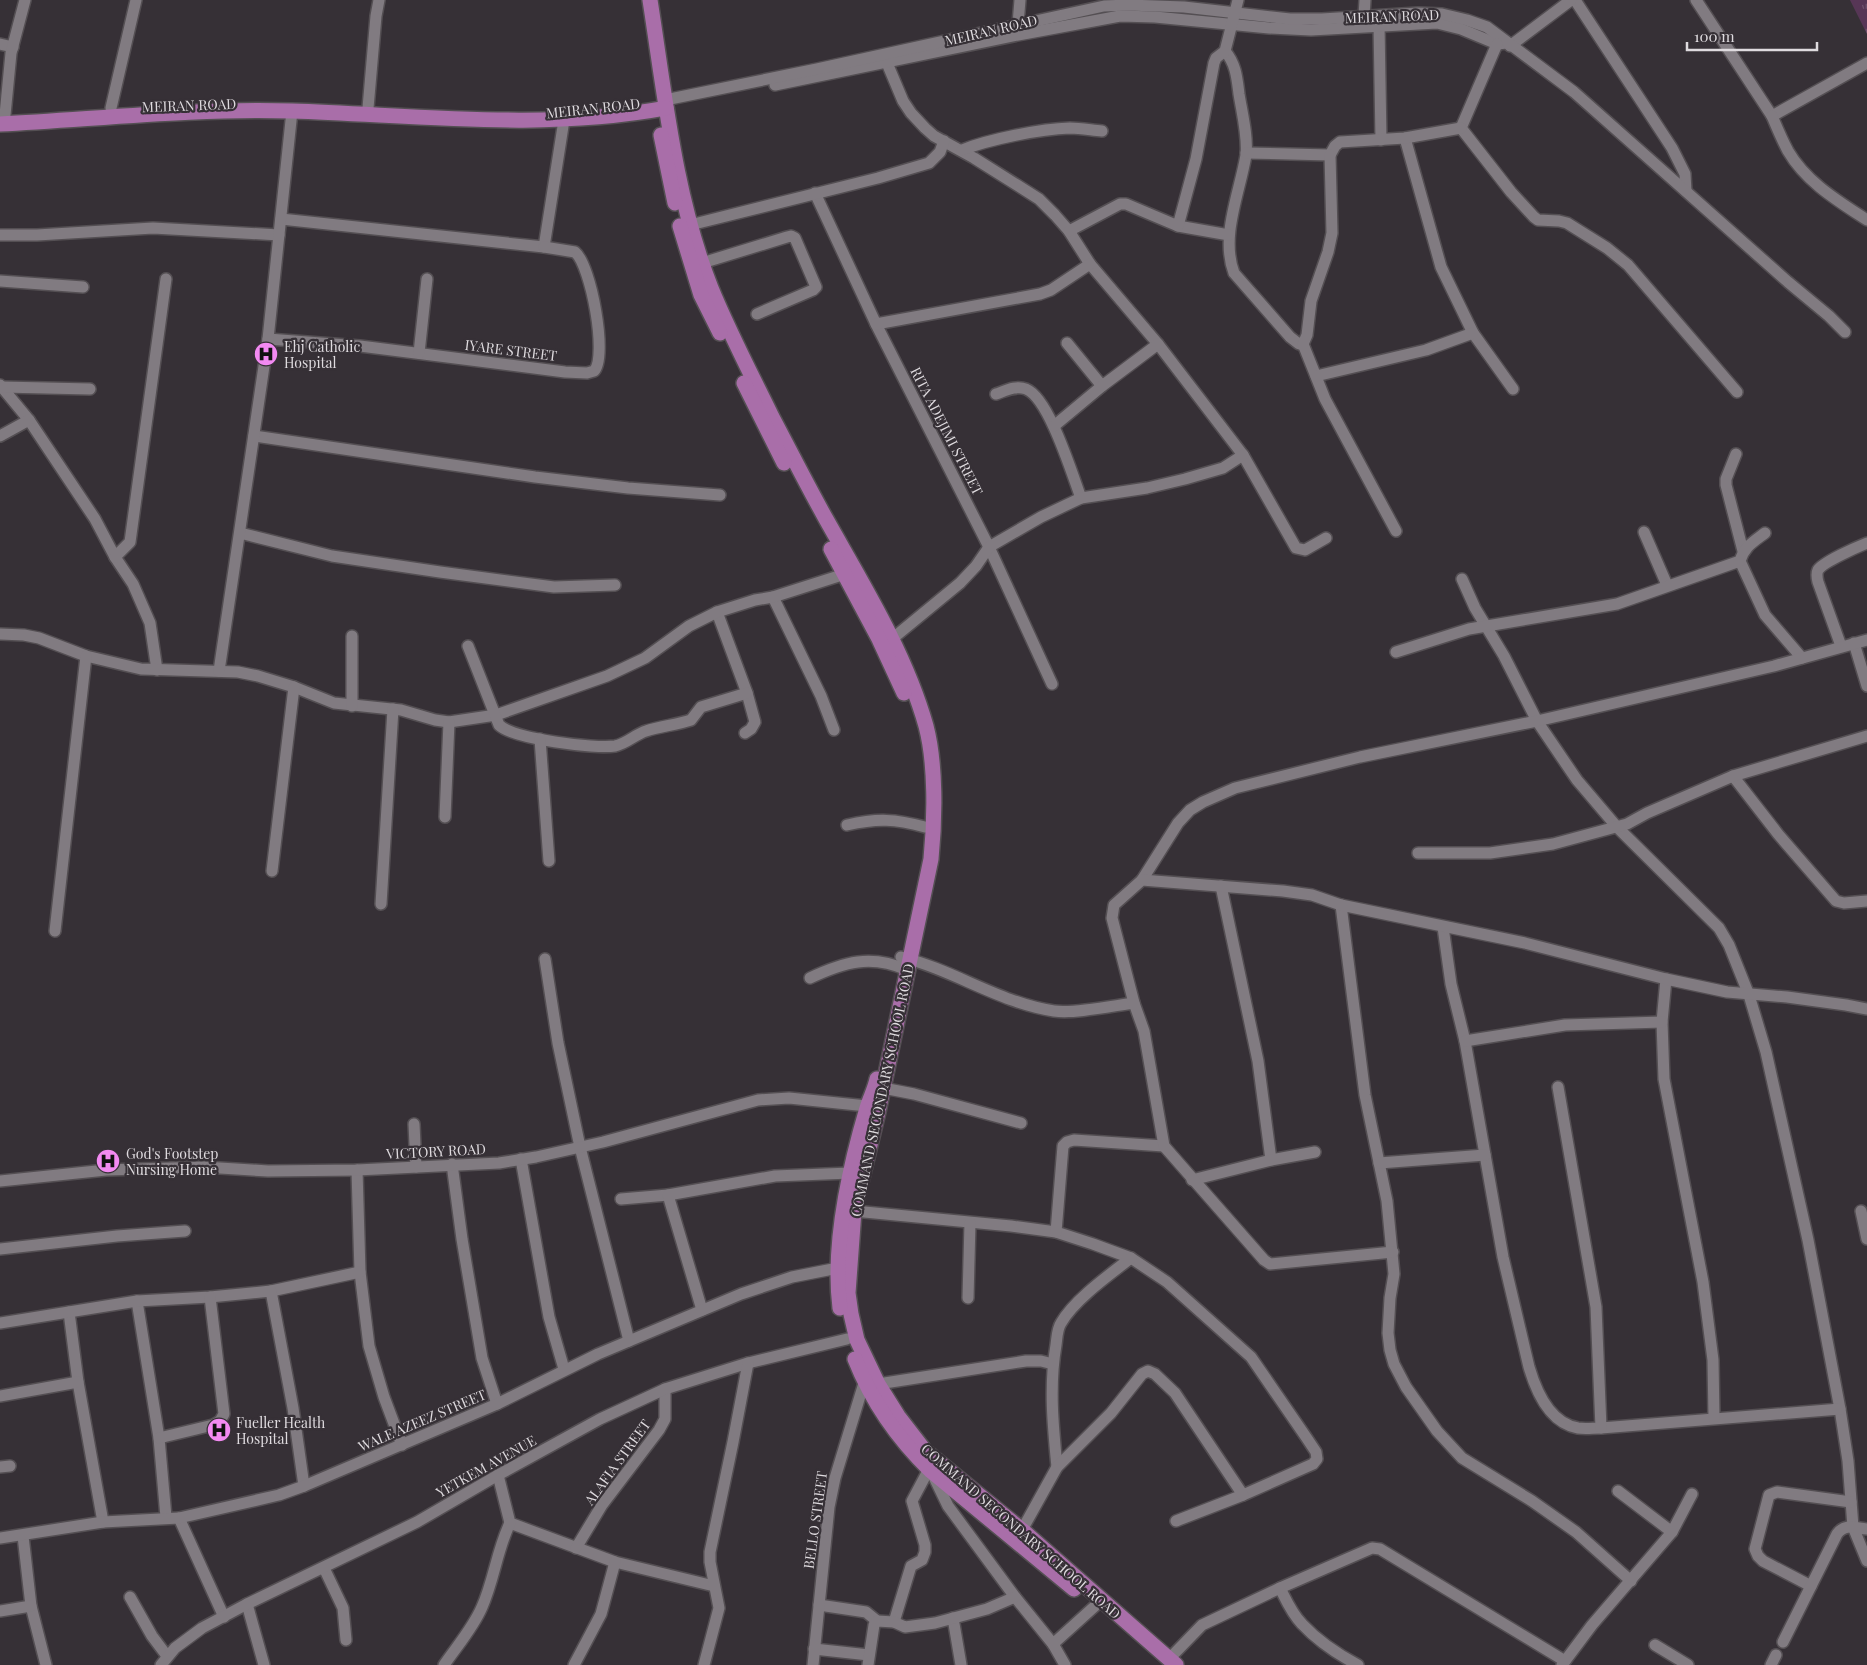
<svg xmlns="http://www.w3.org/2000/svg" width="1867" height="1665" viewBox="0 0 1867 1665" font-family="'Playfair Display',serif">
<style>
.grass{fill:url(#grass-tufts)}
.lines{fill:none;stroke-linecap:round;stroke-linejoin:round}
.minor-casing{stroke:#544f53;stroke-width:14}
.major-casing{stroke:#544f53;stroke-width:18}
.minor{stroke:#817b81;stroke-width:11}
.major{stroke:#a96ea9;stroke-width:15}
.labels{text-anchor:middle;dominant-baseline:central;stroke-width:4.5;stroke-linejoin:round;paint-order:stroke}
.street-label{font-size:14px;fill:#dfdbdf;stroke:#363036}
.poi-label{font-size:14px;fill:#dfdbdf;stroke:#363036;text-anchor:start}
</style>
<defs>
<pattern id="grass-tufts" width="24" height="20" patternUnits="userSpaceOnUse" patternTransform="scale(1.25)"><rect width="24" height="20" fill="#573656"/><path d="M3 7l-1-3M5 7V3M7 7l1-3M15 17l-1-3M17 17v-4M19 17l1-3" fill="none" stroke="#6f526e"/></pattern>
</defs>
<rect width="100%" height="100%" fill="#363036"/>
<path class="grass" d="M1850,0H1867V34Z"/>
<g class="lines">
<g class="minor-casing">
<g id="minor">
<path d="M1575,0L1672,148L1685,174L1686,191"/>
<path d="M1696,0L1772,116L1867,63"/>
<path d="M1364,16L1365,0"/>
<path d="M1018,24L1020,0"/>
<path d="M1379,25L1381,140"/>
<path d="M0,44L13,47"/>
<path d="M1510,46L1571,0"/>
<path d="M1225,51C1236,64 1237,78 1239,94C1242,113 1248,136 1246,155C1240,192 1220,236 1234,273L1290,337L1299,344H1303"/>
<path d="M887,63L903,101L911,113L925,128L934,136L974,158L1017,185L1039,199L1055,215L1069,231L1090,264L1158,344L1243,455L1296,548L1305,550L1326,538"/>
<path d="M775,85L1018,35L1120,16L1155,17L1269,28L1311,30L1437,23L1461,29L1497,44L1507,43"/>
<path d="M665,100L817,69L1104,6L1128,5L1184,7L1290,19H1322L1418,13L1442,14L1467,20L1487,27L1574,92L1788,282L1829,316L1845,332"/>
<path d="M111,108L136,0"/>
<path d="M368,108L376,16L379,0"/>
<path d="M5,115L11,53L25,0"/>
<path d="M1772,116C1777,128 1782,140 1788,151C1806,182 1838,201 1867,220"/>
<path d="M1461,128L1511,192L1534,217L1538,220L1559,221L1567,223L1607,248L1628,265L1737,392"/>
<path d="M1461,128L1497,44"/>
<path d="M1405,138L1441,267L1473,333L1513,389"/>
<path d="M962,150C990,139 1040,129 1070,128C1080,128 1091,130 1102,131"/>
<path d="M1246,153L1330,155L1335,146L1340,142L1405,138L1461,128"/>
<path d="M1330,155L1332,233L1328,252L1311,301L1307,335L1303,344L1325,399L1396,531"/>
<path d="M815,193L876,324L989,547L1052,684"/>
<path d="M281,219L544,247L564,120"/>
<path d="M690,225L878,178L929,163L940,152L944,141"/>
<path d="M1178,226L1229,235"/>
<path d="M1069,231L1120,204H1126L1178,226L1196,159L1214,63L1216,58L1225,51L1238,0"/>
<path d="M0,235H37L153,228L279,235"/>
<path d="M702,263L787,237L791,236L795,238L816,287L813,290L757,314"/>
<path d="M0,281L83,287"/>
<path d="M876,324L1040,294L1051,290L1090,264"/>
<path d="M268,339L360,346L565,372L587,373L594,371C608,357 591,265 575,252L544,247"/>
<path d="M1067,343L1102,386"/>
<path d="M419,353L427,279"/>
<path d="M1316,376L1426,350L1473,333"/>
<path d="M0,385L29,420L95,519L115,557L133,584L150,623L157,670"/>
<path d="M2,387L90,389"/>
<path d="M996,394C1005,391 1016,385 1026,389C1049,398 1072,474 1081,498"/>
<path d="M1054,426L1102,386L1158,344"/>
<path d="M0,436L29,420"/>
<path d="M254,436L535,477L628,488L720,495"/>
<path d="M1736,454L1726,479V485L1743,551"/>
<path d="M1644,532L1667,585"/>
<path d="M240,533L332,556L440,572L554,587L615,585"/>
<path d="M115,557L130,542L166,279"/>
<path d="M1740,561L1765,615L1802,658"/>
<path d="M1462,579L1475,608L1504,656L1537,721L1577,780L1617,827L1719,928L1729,945L1749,995L1766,1052L1808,1240L1840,1409L1848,1461L1853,1527L1867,1561"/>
<path d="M773,597L821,696L834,730"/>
<path d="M717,612L747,693L755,722L751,729L745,733"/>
<path d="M0,634L24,635L39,638L86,656L141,669L238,672L258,676L294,687L334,703L401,710L435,720L449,722L496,715L607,676L645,658L689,626L717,612L755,600L773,597L845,574"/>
<path d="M352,636V706"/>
<path d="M892,639L960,583L976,566L989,547L1041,517L1081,498L1147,488L1185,479L1223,468L1243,455"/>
<path d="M1854,643L1867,686"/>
<path d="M468,646L499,725C513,739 595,749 615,746C626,744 636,734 646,731C661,726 676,725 691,720L701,707L747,693"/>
<path d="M1841,646L1818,582C1817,578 1816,574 1818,570C1823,562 1857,547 1867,543"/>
<path d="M1396,652L1469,629L1617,604L1740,561C1744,547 1753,542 1765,533"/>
<path d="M219,671L268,339L292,111"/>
<path d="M540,739L549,861"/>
<path d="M1733,776L1778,834L1836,901L1844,903L1867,901"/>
<path d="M445,817L449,722"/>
<path d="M847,825C878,818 895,819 925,827"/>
<path d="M1418,853H1490L1553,844L1627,824L1647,813L1733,776L1867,736"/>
<path d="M272,871L294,687"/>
<path d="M1142,880L1178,823L1190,810L1203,802L1235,788L1360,757L1537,721L1774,666L1867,640"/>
<path d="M1221,886L1258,1061L1271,1160"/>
<path d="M381,904L393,709"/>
<path d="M1341,905L1365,1095L1387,1201L1394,1274L1390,1298L1388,1333L1390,1350L1394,1364L1406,1387L1437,1431L1462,1458L1532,1501L1576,1532L1631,1581"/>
<path d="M1443,927L1451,984L1465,1041L1503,1257L1529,1367C1536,1391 1549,1423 1578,1428C1585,1429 1593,1428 1601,1428L1840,1409"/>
<path d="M55,931L86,656"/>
<path d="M901,957C954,970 1000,1003 1054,1011C1074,1014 1112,1006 1134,1003"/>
<path d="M545,959L558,1043L580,1147L629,1341"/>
<path d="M810,978C844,962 871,954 907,970"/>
<path d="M1666,979L1662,1022L1664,1079L1703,1282L1713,1360L1714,1418"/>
<path d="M1465,1041L1565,1025L1662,1022"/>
<path d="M1558,1087L1596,1307L1601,1428"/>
<path d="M883,1088L914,1094L1021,1123"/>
<path d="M414,1124L416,1167"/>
<path d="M521,1159L549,1317L564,1369"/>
<path d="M1379,1163L1485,1155"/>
<path d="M452,1164L462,1239L482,1358L497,1404"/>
<path d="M357,1170L360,1272L369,1346L384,1397L402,1445"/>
<path d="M1192,1180L1271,1160L1315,1152"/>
<path d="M0,1181L106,1170L204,1167L268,1171L357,1170L499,1163L536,1157L603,1142L758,1100L789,1098L867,1106"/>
<path d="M621,1199L668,1195"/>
<path d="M854,1211L1011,1226L1056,1232L1093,1244L1131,1258L1167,1282L1251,1357L1306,1437L1316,1452L1317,1459L1313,1464L1243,1495L1176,1521"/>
<path d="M1861,1211L1867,1239"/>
<path d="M1056,1232L1063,1146L1067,1142L1074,1140L1164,1146"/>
<path d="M0,1249L117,1236L185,1231"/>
<path d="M1393,1252L1270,1264L1264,1260L1164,1146L1144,1031L1134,1003L1112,918L1114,905L1142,880L1283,891L1312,895L1341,905L1525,943L1666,979L1727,992L1787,997L1846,1005L1867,1009"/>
<path d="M271,1291L360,1272"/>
<path d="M968,1298L970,1223"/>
<path d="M137,1301L159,1438L166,1517"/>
<path d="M702,1310L668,1195L775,1176L850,1173"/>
<path d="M69,1312L78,1382L103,1522"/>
<path d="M0,1323L137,1301L210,1297L271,1291L293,1408L304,1486"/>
<path d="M878,1384L1026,1361H1041L1053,1364"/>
<path d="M0,1396L78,1382"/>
<path d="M159,1438L213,1425L220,1421L224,1414L210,1297"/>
<path d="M0,1467L10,1466"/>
<path d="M1057,1467C1053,1426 1049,1386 1056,1345C1057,1338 1057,1329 1061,1323C1074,1300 1109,1275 1131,1258"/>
<path d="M932,1473L948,1506L1015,1597L1053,1644"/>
<path d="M498,1475L510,1523L615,1562L714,1586"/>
<path d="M1618,1491L1672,1532"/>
<path d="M179,1518L224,1617"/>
<path d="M1022,1530L1057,1467L1111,1413L1142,1374L1148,1371L1155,1374L1175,1393L1243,1495"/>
<path d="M23,1536L31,1606L46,1665"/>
<path d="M0,1538L103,1522L179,1518L279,1495L304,1486L497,1404L598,1354L741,1294L792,1277L838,1268"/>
<path d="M576,1548L602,1505L659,1430L665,1419V1389"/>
<path d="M324,1568L343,1608L346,1640"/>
<path d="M1811,1586L1763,1561L1758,1556L1755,1549L1769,1495L1777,1492L1851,1502"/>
<path d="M1280,1588C1286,1600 1292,1614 1302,1624C1317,1640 1339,1655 1358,1665"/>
<path d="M130,1597L152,1636L167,1656"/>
<path d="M247,1604L264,1665"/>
<path d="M819,1605L866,1612L877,1621"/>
<path d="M0,1611L31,1606"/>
<path d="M953,1618L961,1665"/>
<path d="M894,1622L911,1566L922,1560L925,1552V1545L912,1501L929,1469"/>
<path d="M1783,1642L1837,1534C1845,1523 1855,1528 1867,1529"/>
<path d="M1655,1645L1688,1665"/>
<path d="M814,1649L869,1655"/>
<path d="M1169,1659L1202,1625L1280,1588L1372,1548L1380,1549L1565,1661"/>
<path d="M161,1665L175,1648L202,1628L247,1604L417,1522L498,1475L600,1419L665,1389L748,1363L847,1339"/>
<path d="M444,1665C457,1646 473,1628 482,1607C494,1580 497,1550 510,1523"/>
<path d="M574,1665L601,1614L615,1562"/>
<path d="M704,1665L719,1608L710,1562V1552L733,1442L748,1363"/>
<path d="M813,1665L829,1507L835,1478L864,1383"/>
<path d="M868,1665L874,1625L877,1621L894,1622L905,1627L935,1623L987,1609L1015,1597"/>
<path d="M1065,1665L1053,1644L1095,1606"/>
<path d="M1562,1665L1592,1625L1672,1532L1692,1494"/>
<path d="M1771,1665L1776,1655"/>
</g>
</g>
<g class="major-casing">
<g id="major">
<path d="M650,0C665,96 675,197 711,288C729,332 751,374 772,417C790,451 807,485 826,519C863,585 905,652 926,726C936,764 935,819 931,859L878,1112L854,1211L848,1293L851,1314L857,1340L878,1384L898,1416L925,1451L1022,1530L1176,1665"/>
<path d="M0,124C97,119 194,108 292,111C416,115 542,131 666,108"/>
<path d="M661,135L675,203"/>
<path d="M680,226L701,295L720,333"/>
<path d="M744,383L784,463"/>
<path d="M831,549L879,639L904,693"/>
<path d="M840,1308C832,1245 849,1169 867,1108C870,1098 875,1089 877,1079"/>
<path d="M855,1359C872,1402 898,1439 931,1471L1074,1589"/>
</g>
</g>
<use href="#minor" class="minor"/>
<use href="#major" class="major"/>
</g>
<defs>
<g id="hospital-disc" transform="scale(1.25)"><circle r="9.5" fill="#f38af2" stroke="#363036"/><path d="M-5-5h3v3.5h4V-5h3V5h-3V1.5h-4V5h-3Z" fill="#111"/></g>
</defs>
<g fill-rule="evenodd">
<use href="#hospital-disc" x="266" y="354"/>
<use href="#hospital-disc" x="108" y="1161"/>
<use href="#hospital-disc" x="219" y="1430"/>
</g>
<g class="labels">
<g class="street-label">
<text transform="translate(1392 16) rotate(-2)">MEIRAN ROAD</text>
<text transform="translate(991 30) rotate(-13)">MEIRAN ROAD</text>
<text transform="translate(189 105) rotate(-2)">MEIRAN ROAD</text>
<text transform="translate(593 108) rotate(-6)">MEIRAN ROAD</text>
<text transform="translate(511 350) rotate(7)">IYARE STREET</text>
<text transform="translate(947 431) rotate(63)">RITA ADEJIMI STREET</text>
<text transform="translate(882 1090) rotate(-78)">COMMAND SECONDARY SCHOOL ROAD</text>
<text transform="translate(436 1151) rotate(-3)">VICTORY ROAD</text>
<text transform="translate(422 1420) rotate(-23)">WALE AZEEZ STREET</text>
<text transform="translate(617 1462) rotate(-54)">ALAFIA STREET</text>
<text transform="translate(486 1466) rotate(-29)">YETKEM AVENUE</text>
<text transform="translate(815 1520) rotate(-82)">BELLO STREET</text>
<text transform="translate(1021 1531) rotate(41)">COMMAND SECONDARY SCHOOL ROAD</text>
</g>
<g class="poi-label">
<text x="284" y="346">Ehj Catholic<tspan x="284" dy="16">Hospital</tspan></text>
<text x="126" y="1153">God's Footstep<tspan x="126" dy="16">Nursing Home</tspan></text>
<text x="236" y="1422">Fueller Health<tspan x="236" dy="16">Hospital</tspan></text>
</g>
</g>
<path d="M1687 42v8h130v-8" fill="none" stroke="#dfdbdf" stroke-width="2.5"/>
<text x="1694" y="42" font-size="15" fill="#dfdbdf" stroke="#363036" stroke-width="4" paint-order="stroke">100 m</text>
</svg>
